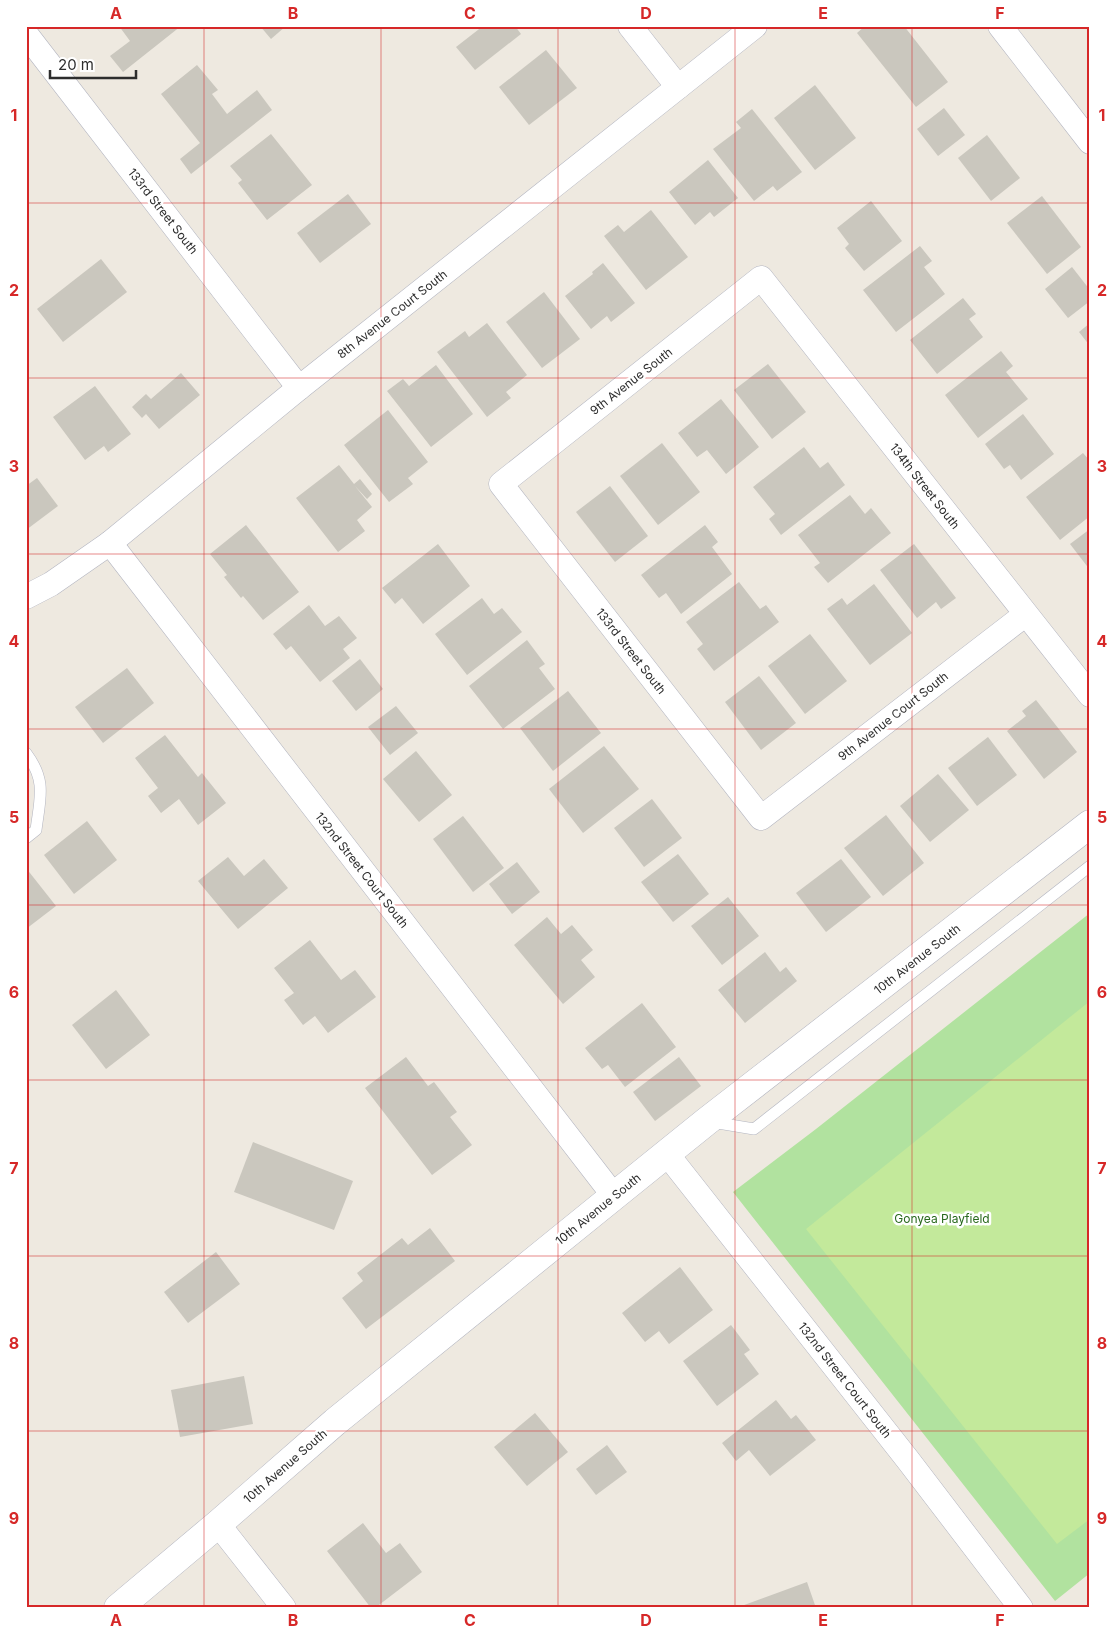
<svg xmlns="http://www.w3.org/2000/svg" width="1116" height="1634" viewBox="0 0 1116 1634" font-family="Inter,sans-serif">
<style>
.green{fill:#b1e29f}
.pitch{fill:#c3e99b}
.building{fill:#cac7be}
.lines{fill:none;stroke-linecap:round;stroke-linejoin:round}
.service-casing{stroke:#b3b5c0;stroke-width:12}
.minor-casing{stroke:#b3b5c0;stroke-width:25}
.tertiary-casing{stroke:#b3b5c0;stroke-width:29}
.service{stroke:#fff;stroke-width:11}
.minor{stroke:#fff;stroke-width:24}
.tertiary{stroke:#fff;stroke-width:28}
.grid{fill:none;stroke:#d62828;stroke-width:1;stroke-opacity:0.55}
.labels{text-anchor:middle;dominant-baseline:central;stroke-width:5;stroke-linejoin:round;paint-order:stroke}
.street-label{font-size:12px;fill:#2d2d2d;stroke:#fff}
.park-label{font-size:12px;fill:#28691d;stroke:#fff}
.neatline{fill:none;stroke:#d62828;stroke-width:2}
.grid-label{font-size:16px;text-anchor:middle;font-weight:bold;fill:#d62828}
</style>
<rect width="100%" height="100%" fill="#eee9e0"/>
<path class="green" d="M1090,913V1573L1055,1601L733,1192L816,1129Z"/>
<path class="pitch" d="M1090,1001V1519L1057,1544L806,1229Z"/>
<g class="building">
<path d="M119,26H181L123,72L110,56L130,41Z"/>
<path d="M260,26H286L271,39Z"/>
<path d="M483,26H515L521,34L475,70L456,47Z"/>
<path d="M865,26H904L948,82L916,107L857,33Z"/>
<path d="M546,50L577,88L529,125L499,87Z"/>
<path d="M197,65L218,90L212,94L227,114L257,90L272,110L191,174L180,159L200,143L161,94Z"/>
<path d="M815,85L856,138L815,170L774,118Z"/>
<path d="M944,108L965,135L938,156L917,129Z"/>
<path d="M752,109L802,172L777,191L773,186L754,201L713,149L741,128L736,122Z"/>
<path d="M271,134L312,185L267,220L238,183L242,180L230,166Z"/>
<path d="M987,135L1020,178L991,201L958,158Z"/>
<path d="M708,160L738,198L714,217L710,212L695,225L669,192Z"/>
<path d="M348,194L371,224L320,263L297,233Z"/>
<path d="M1042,196L1081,247L1047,274L1007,223Z"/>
<path d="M871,201L902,241L864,271L845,248L849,244L837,228Z"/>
<path d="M651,210L688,257L646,290L604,236L618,225L624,232Z"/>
<path d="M920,246L932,261L924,267L945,294L896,332L863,290Z"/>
<path d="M101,259L127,292L63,342L37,309Z"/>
<path d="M603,263L635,303L611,322L607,316L591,329L565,296L593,274L592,272Z"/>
<path d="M1072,267L1090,290V301L1068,318L1045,289Z"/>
<path d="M544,292L580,339L542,368L506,322Z"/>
<path d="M963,298L976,314L969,319L983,337L937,374L910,340Z"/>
<path d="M487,323L527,375L506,392L511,398L487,417L437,352L465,331L469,337Z"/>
<path d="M1090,323V346L1079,332Z"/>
<path d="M1001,351L1013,366L1006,372L1028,399L978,438L945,395Z"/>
<path d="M768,364L806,412L772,439L734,390Z"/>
<path d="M436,365L473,414L431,447L387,391L403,379L409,386Z"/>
<path d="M181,373L200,395L159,429L146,414L142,418L132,407L146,394L151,399Z"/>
<path d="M95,386L131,434L108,452L104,446L85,460L53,417Z"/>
<path d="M721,399L759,447L726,474L707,450L697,457L678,433Z"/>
<path d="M388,410L428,462L408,478L413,484L389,502L344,445Z"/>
<path d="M1023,414L1054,454L1021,480L1010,465L1004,469L985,444Z"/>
<path d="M662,443L700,492L658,525L620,476Z"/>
<path d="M804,447L820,468L828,462L845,485L781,535L769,519L775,514L753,487Z"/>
<path d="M1083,453L1090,461V472L1087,474L1090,477V516L1060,540L1026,497Z"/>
<path d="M339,465L354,484L360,479L372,494L367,499L355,486L372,507L357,520L365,531L338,552L296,498Z"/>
<path d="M37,478L58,506L26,530V486Z"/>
<path d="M610,486L648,536L615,562L576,512Z"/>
<path d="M850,495L865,514L871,508L891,533L828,583L814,567L820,563L798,535Z"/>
<path d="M246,525L299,592L263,620L243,596L241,598L224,577L227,575L210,554Z"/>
<path d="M705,525L718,542L712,547L732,574L681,614L666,593L659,598L641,575Z"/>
<path d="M1090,529V570L1070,544Z"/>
<path d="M438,544L470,586L423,624L402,598L395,604L382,588Z"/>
<path d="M914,544L956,598L941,609L936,602L917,618L880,570Z"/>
<path d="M739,582L760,609L766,605L779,622L714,671L697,649L703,644L686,622Z"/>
<path d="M874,584L912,633L870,665L827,609L842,598L847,605Z"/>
<path d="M482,598L494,614L502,608L522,632L467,675L435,634Z"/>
<path d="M309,605L325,626L339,616L357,638L343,649L350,658L320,682L291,646L286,650L273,634Z"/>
<path d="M810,634L847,681L805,714L768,666Z"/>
<path d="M527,640L545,664L539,668L555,689L503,729L469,686Z"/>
<path d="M360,659L383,689L356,711L332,681Z"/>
<path d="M127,668L154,703L103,743L75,707Z"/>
<path d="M759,676L796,723L761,750L725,702Z"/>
<path d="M568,691L601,733L553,771L520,728Z"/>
<path d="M1036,700L1077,752L1044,779L1007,731L1026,716L1022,711Z"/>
<path d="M396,706L418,733L390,755L368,727Z"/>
<path d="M165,735L198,777L202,773L226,803L198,825L179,799L161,813L148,796L158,788L135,758Z"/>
<path d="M988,737L1017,775L977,806L948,768Z"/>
<path d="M604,746L639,789L583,833L549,789Z"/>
<path d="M416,751L452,795L419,822L383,779Z"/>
<path d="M938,774L969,810L930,842L900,806Z"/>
<path d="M652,799L682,838L644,867L614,828Z"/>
<path d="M886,815L924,863L883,896L844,848Z"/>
<path d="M463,816L504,868L473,892L433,839Z"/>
<path d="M87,821L117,860L74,894L44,855Z"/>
<path d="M678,854L709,894L673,922L641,882Z"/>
<path d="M228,857L244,876L264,859L288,888L238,929L198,881Z"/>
<path d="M841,859L871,897L826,932L796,893Z"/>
<path d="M517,862L540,892L512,914L489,884Z"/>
<path d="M26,868L56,906L26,929Z"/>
<path d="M728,897L759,936L722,965L691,926Z"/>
<path d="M547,917L561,934L572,925L593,950L581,960L595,977L563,1004L514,945Z"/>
<path d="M310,940L341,980L355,970L376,997L328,1033L315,1016L303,1025L284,1000L294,993L274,968Z"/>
<path d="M765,952L780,972L786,967L797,981L745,1023L718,990Z"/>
<path d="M116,990L150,1035L106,1069L72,1025Z"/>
<path d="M642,1003L676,1047L625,1087L608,1065L602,1069L585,1048Z"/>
<path d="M406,1057L428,1086L434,1082L457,1112L450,1117L472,1145L432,1175L365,1088Z"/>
<path d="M679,1057L701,1086L655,1121L633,1092Z"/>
<path d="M253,1142L353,1181L334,1230L234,1192Z"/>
<path d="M430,1228L455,1261L366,1329L342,1298L363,1281L357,1273L402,1238L408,1245Z"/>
<path d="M216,1252L240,1284L188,1323L164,1292Z"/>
<path d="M680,1267L713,1310L669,1344L659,1331L645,1342L622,1313Z"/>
<path d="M731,1325L750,1350L744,1354L759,1374L717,1406L683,1361Z"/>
<path d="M244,1376L253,1424L180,1437L171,1390Z"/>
<path d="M776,1400L791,1419L796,1415L816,1440L770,1476L749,1450L736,1461L722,1443Z"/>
<path d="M535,1413L568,1452L527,1486L494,1447Z"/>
<path d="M607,1445L627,1472L596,1495L576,1469Z"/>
<path d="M363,1523L386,1553L400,1543L422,1572L375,1608H371L327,1551Z"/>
<path d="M807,1582L816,1608H736Z"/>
</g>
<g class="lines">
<g class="service-casing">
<g id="service">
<path d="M26,753C47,781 40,798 36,830L26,838"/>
<path d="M712,1122L754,1129L1090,866"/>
</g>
</g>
<g class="minor-casing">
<g id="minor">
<path d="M630,26L678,87"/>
<path d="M1000,26L1090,142"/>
<path d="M26,34L299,388"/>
<path d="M110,543L614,1196"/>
<path d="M26,597L51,584L110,543L299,388L755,26"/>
<path d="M1026,614L761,818L501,484L761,278L1090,695"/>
<path d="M667,1154L908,1460L1021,1608"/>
<path d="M218,1524L284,1608"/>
</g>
</g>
<g class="tertiary-casing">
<path id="tertiary" d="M118,1608L218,1524L335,1422L614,1196L707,1121L1090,824"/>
</g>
<use href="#service" class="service"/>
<use href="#minor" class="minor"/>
<use href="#tertiary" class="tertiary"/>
</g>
<path class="grid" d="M204,26V1608M381,26V1608M558,26V1608M735,26V1608M912,26V1608M26,203H1090M26,378H1090M26,554H1090M26,729H1090M26,905H1090M26,1080H1090M26,1256H1090M26,1431H1090"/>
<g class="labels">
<g class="street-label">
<text transform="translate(163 211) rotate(52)">133rd Street South</text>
<text transform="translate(392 314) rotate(-38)">8th Avenue Court South</text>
<text transform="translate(631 381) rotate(-38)">9th Avenue South</text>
<text transform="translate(925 486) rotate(52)">134th Street South</text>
<text transform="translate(631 651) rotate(52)">133rd Street South</text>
<text transform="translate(893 716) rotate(-38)">9th Avenue Court South</text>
<text transform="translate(362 870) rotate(52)">132nd Street Court South</text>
<text transform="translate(917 959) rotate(-38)">10th Avenue South</text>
<text transform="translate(598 1209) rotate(-39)">10th Avenue South</text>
<text transform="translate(845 1380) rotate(52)">132nd Street Court South</text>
<text transform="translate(285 1466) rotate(-41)">10th Avenue South</text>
</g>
<g class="park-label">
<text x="942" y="1218">Gonyea Playfield</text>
</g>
</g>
<rect width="1116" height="1634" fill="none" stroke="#ffffff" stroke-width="55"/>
<path d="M50 70v8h86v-8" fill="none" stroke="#2d2d2d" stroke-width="2.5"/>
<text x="58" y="70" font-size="15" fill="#2d2d2d" stroke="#ffffff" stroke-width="4" paint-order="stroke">20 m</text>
<rect x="28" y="28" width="1060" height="1578" class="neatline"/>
<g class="grid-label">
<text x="116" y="19">A</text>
<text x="293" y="19">B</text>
<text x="470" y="19">C</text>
<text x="646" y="19">D</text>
<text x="823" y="19">E</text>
<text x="1000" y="19">F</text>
<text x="14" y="121">1</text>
<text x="1102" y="121">1</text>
<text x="14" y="296">2</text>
<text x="1102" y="296">2</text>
<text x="14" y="472">3</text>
<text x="1102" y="472">3</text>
<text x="14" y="647">4</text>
<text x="1102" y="647">4</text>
<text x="14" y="823">5</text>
<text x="1102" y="823">5</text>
<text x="14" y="998">6</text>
<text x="1102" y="998">6</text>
<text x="14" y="1174">7</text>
<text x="1102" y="1174">7</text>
<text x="14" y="1349">8</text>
<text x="1102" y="1349">8</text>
<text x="14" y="1524">9</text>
<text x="1102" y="1524">9</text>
<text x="116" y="1626">A</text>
<text x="293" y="1626">B</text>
<text x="470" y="1626">C</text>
<text x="646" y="1626">D</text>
<text x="823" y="1626">E</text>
<text x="1000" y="1626">F</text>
</g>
</svg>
